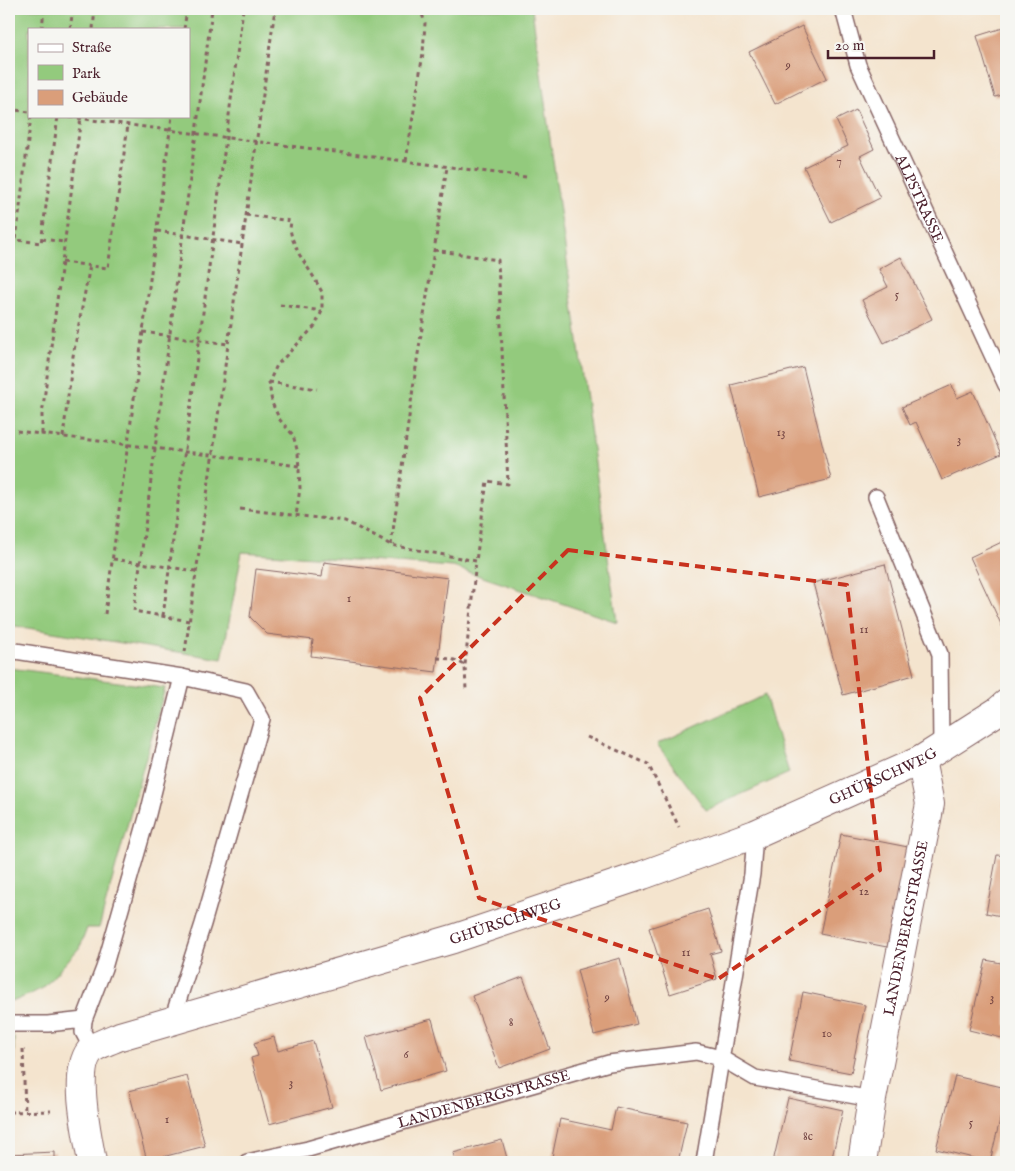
<svg xmlns="http://www.w3.org/2000/svg" width="1015" height="1171" viewBox="0 0 1015 1171" font-family="'IM FELL English',serif">
<style>
.green{fill:#93ca7d;stroke:#6e7454;fill-rule:evenodd}
.building{fill:#da9e7a}
.lines{fill:none;stroke-linecap:round;stroke-linejoin:round}
.service-casing{stroke:#866464;stroke-width:18}
.minor-casing{stroke:#866464;stroke-width:30}
.path{stroke:#866464;stroke-width:3;stroke-dasharray:4 4;stroke-linecap:butt}
.service{stroke:#fff;stroke-width:15}
.minor{stroke:#fff;stroke-width:28}
.marked{fill:none;stroke:#c8321e;stroke-width:4;stroke-dasharray:10 6;stroke-linejoin:round}
.labels{text-anchor:middle;dominant-baseline:central;stroke-width:4;stroke-linejoin:round;paint-order:stroke}
.number-label{font-size:12px;fill:#6e3f3f}
.street-label{font-size:15px;fill:#4a1f2b;stroke:#f6f6f2}
</style>
<rect width="100%" height="100%" fill="#f6f6f2"/>
<filter id="ink" filterUnits="userSpaceOnUse"><feTurbulence type="fractalNoise" baseFrequency=".02" numOctaves="2"/><feDisplacementMap in="SourceGraphic" scale="10" xChannelSelector="R" yChannelSelector="G"/><feConvolveMatrix kernelMatrix="1 2 1 2 8 2 1 2 1" color-interpolation-filters="sRGB"/></filter>
<filter id="wash" filterUnits="userSpaceOnUse"><feTurbulence type="fractalNoise" baseFrequency=".0096" numOctaves="4" result="noise"/><feDisplacementMap in="SourceGraphic" scale="20" xChannelSelector="R" yChannelSelector="G"/><feGaussianBlur stdDeviation="1.12" result="paint"/><feColorMatrix in="noise" values="0 0 0 0 0 0 0 0 0 0 0 0 0 0 0 0 0 1.4 0 .05"/><feComposite in="paint" operator="in"/></filter>
<g filter="url(#wash)">
<rect width="100%" height="100%" fill="#f4e4ce"/>
<g class="green">
<path d="M9,9H532L617,622L453,567L242,552L222,659L9,625ZM29,29H189V116H29Z"/>
<path d="M9,668L165,688L99,928H87L80,947L43,988L17,1000L9,1001Z"/>
<path d="M765,695L789,773L706,810L657,744Z"/>
<rect x="9" y="1038" width="5" height="63"/>
</g>
<g id="blocks">
<g class="building">
<path d="M802,26L827,78L775,104L749,52Z"/>
<path d="M1006,27V94L995,97L977,36Z"/>
<path d="M856,110L874,149L860,156L880,198L831,222L804,167L848,146L836,120Z"/>
<path d="M901,257L932,319L884,343L862,300L888,287L879,269Z"/>
<path d="M803,367L831,479L759,497L731,385Z"/>
<path d="M952,385L957,398L973,391L1001,454L942,480L916,422L910,425L902,407Z"/>
<path d="M1006,540V635L970,557Z"/>
<path d="M324,562L448,578L436,672L311,656L313,640L267,634L250,617L256,569L322,577Z"/>
<path d="M885,564L914,675L843,695L813,583Z"/>
<path d="M1005,793H1006V806H1003Z"/>
<path d="M841,834L908,847L887,947L820,934Z"/>
<path d="M997,855L1006,856V917L986,913Z"/>
<path d="M708,909L721,951L710,954L717,979L670,994L649,928Z"/>
<path d="M620,958L637,1024L594,1035L577,970Z"/>
<path d="M986,960L1006,964V1039L969,1030Z"/>
<path d="M523,977L550,1049L499,1068L472,996Z"/>
<path d="M803,992L865,1005L851,1073L789,1061Z"/>
<path d="M432,1019L446,1071L381,1090L366,1037Z"/>
<path d="M274,1037L278,1051L313,1041L332,1107L269,1124L251,1058L258,1056L254,1043Z"/>
<path d="M187,1076L205,1146L147,1161L129,1091Z"/>
<path d="M955,1076L1006,1088V1094L990,1162L936,1149Z"/>
<path d="M788,1098L843,1110L831,1162H773Z"/>
<path d="M616,1107L687,1122L678,1162H551L560,1119L611,1130Z"/>
<path d="M502,1140L508,1162H456L453,1153Z"/>
<path d="M55,1152V1162H9V1154Z"/>
</g>
</g>
</g>
<g filter="url(#ink)">
<use href="#blocks" fill-opacity="0" stroke="#866464" stroke-width="1"/>
<g class="lines">
<g class="service-casing">
<g id="service">
<path id="s1" d="M843,9L858,65L1006,385"/>
<path d="M876,497L940,654L941,747"/>
<path d="M9,650L182,677"/>
<path d="M84,1020L104,968L148,814L182,677L246,691L262,719L203,924L172,1020"/>
<path d="M9,1024H48L84,1020L83,1032L92,1049"/>
<path id="s2" d="M247,1162L308,1149L609,1063L696,1052L721,1058L755,1078L872,1099"/>
<path d="M704,1162L752,874L755,834"/>
</g>
</g>
<g class="minor-casing">
<g id="minor">
<path id="s3" d="M92,1162C88,1137 71,1068 92,1049C97,1045 113,1039 120,1036L453,939L643,875L755,834L921,760L998,711L1006,704"/>
<path id="s4" d="M862,1162L872,1099L930,804L921,760"/>
</g>
</g>
<g class="path">
<path d="M42,29L44,9"/>
<path d="M70,29L73,9"/>
<path d="M93,29L95,9"/>
<path d="M184,29L187,9"/>
<path d="M9,109L29,112"/>
<path d="M31,116L16,240L41,243L58,116"/>
<path d="M62,116L526,177"/>
<path d="M406,161L423,53L425,23L422,14L419,9"/>
<path d="M246,215L291,221L290,229L292,238L299,254L313,276L322,292V311L315,326L277,365L269,382L272,403L280,420L293,435L298,453L300,488L296,516"/>
<path d="M157,231L242,244"/>
<path d="M42,239L64,242"/>
<path d="M434,250L498,260L508,484L487,481L476,561"/>
<path d="M62,262L108,268L128,125"/>
<path d="M280,305L322,311"/>
<path d="M143,332L228,344"/>
<path d="M269,382L317,389"/>
<path d="M9,430L299,466"/>
<path d="M42,434V415L81,117"/>
<path d="M63,437L73,356L90,265"/>
<path d="M240,509L345,521L391,545L476,561L465,665L466,691"/>
<path d="M391,545L416,367L447,167"/>
<path d="M113,559L196,571"/>
<path d="M105,614L172,116"/>
<path d="M163,616L243,9"/>
<path d="M189,621L134,611L212,9"/>
<path d="M185,652L275,9"/>
<path d="M437,658L452,659L465,665"/>
<path d="M587,737L648,764L679,827"/>
<path d="M23,1049L25,1112"/>
<path d="M9,1112L51,1111"/>
</g>
<use href="#service" class="service"/>
<use href="#minor" class="minor"/>
</g>
</g>
<path class="marked" d="M568,550L847,585L880,870L718,979L479,898L420,698Z"/>
<g class="labels">
<g class="number-label">
<text x="788" y="65">9</text>
<text x="839" y="161">7</text>
<text x="897" y="294">5</text>
<text x="781" y="432">13</text>
<text x="959" y="439">3</text>
<text x="349" y="598">1</text>
<text x="864" y="629">11</text>
<text x="864" y="891">12</text>
<text x="686" y="952">11</text>
<text x="607" y="997">9</text>
<text x="992" y="997">3</text>
<text x="511" y="1022">8</text>
<text x="827" y="1033">10</text>
<text x="406" y="1054">6</text>
<text x="291" y="1082">3</text>
<text x="167" y="1119">1</text>
<text x="971" y="1122">5</text>
<text x="808" y="1136">8c</text>
</g>
<g class="street-label">
<text stroke="none"><textPath href="#s1" startOffset="205">ALPSTRASSE</textPath></text>
<text stroke="none"><textPath href="#s3" startOffset="954">GHÜRSCHWEG</textPath></text>
<text stroke="none"><textPath href="#s3" startOffset="549">GHÜRSCHWEG</textPath></text>
<text stroke="none"><textPath href="#s4" startOffset="238">LANDENBERGSTRASSE</textPath></text>
<text stroke="none"><textPath href="#s2" startOffset="245">LANDENBERGSTRASSE</textPath></text>
</g>
</g>
<rect width="1015" height="1171" fill="none" stroke="#f6f6f2" stroke-width="30"/>
<rect x="28" y="28" width="162" height="90" fill="#f6f6f2" stroke="#b1a0a2"/>
<rect x="38" y="44" width="25" height="8" fill="#ffffff" stroke="#b1a0a2"/>
<text x="72" y="52" font-size="15" fill="#4a1f2b">Straße</text>
<rect x="38" y="65" width="25" height="15" fill="#93ca7d" stroke="#b1a0a2"/>
<text x="72" y="78" font-size="15" fill="#4a1f2b">Park</text>
<rect x="38" y="90" width="25" height="15" fill="#da9e7a" stroke="#b1a0a2"/>
<text x="72" y="102" font-size="15" fill="#4a1f2b">Gebäude</text>
<path d="M828 50v8h106v-8" fill="none" stroke="#4a1f2b" stroke-width="2.5"/>
<text x="835" y="50" font-size="15" fill="#4a1f2b" stroke="#f6f6f2" stroke-width="4" paint-order="stroke">20 m</text>
</svg>
